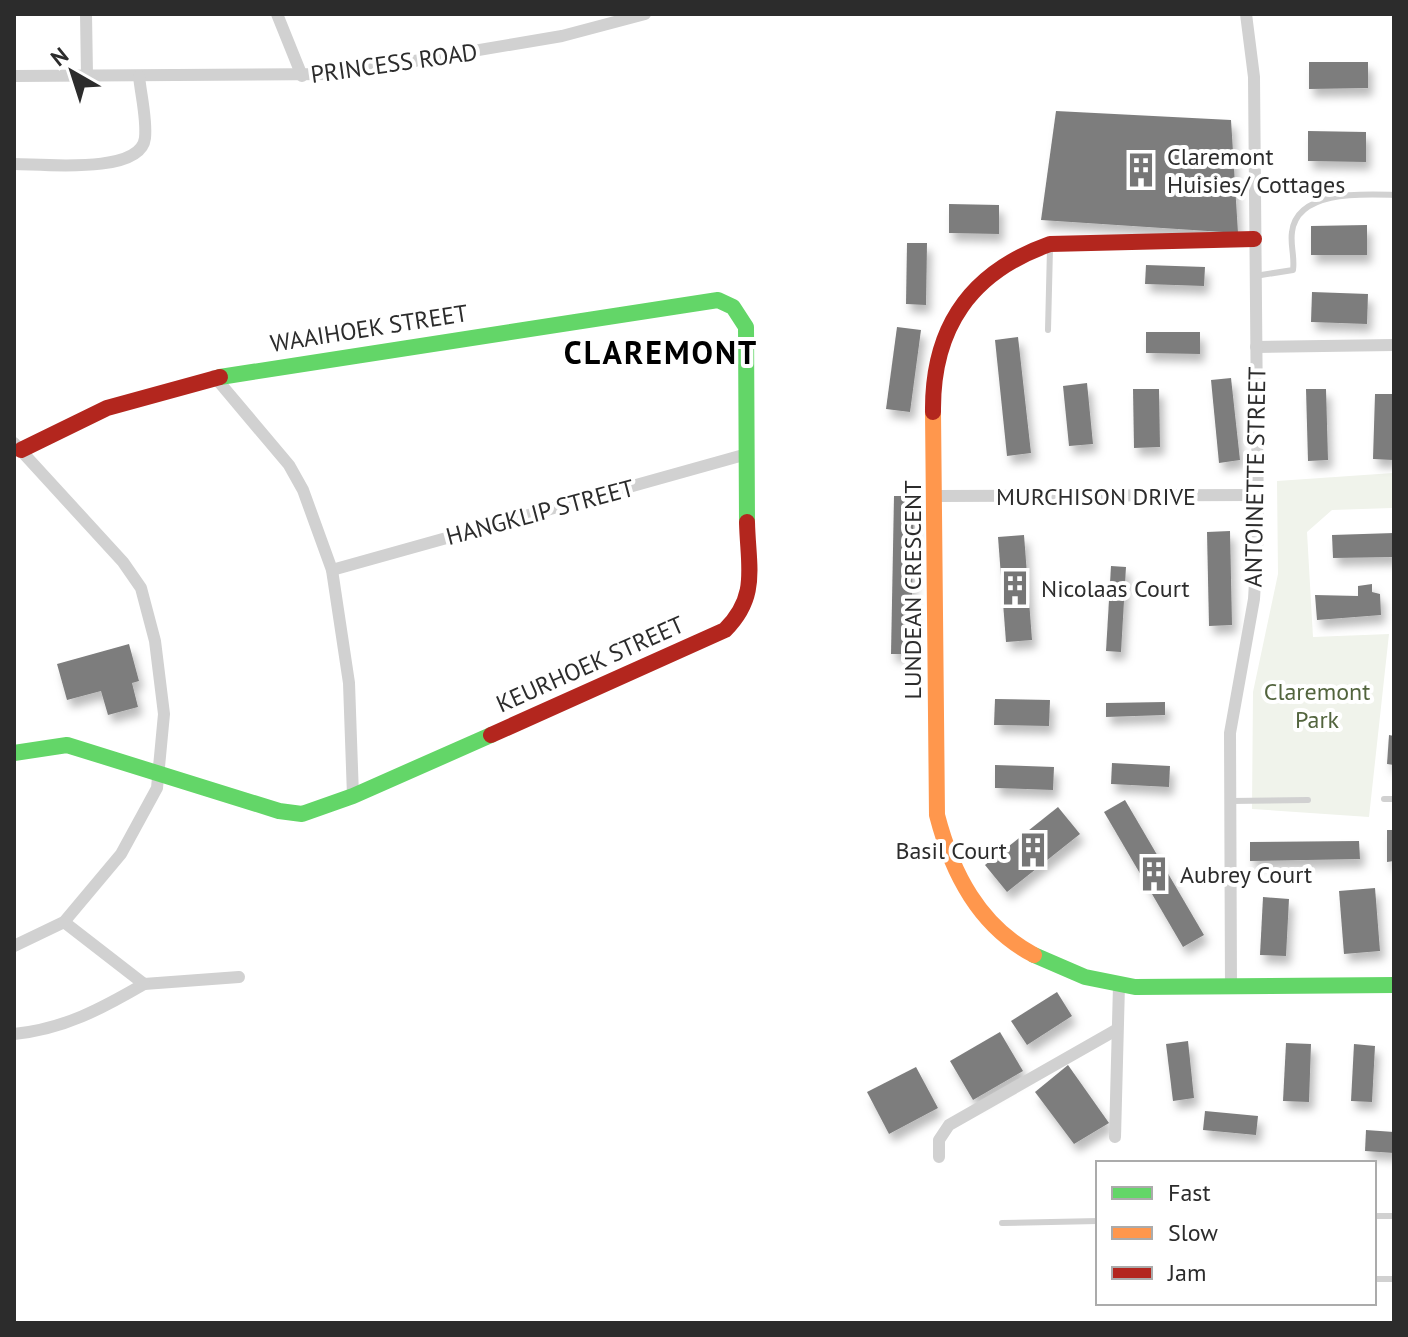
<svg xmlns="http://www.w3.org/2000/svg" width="1408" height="1337" viewBox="0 0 1408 1337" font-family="'PT Sans',sans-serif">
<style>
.green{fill:#f0f3eb}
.building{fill:#7d7d7d;filter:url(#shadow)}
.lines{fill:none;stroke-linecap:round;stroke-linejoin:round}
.lane{stroke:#d1d1d1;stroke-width:6}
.street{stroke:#d1d1d1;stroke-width:12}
.fast{stroke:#63d668;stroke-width:16}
.slow{stroke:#ff974d;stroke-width:16}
.jam{stroke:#b3261e;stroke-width:16}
.labels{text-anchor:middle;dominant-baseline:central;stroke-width:8;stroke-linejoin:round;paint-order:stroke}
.street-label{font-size:24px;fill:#2c2c2c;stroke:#fff}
.poi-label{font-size:24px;fill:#2c2c2c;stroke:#fff;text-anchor:start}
.park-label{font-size:24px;fill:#52643d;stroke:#fff}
.district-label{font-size:32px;font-weight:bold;letter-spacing:2px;fill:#000;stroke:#fff}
</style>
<defs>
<filter id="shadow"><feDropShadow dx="4.5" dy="8" stdDeviation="4" flood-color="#0004"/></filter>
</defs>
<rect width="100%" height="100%" fill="#fff"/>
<path class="green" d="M1393,473L1392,508L1332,510L1307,532L1313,637L1389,634L1369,817L1252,809L1253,692L1278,574L1277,481Z"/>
<g class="building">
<path d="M1309,62H1368V88L1309,89Z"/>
<path d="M1056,111L1231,120L1238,233L1041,220Z"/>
<path d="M1308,131L1366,132V162L1308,161Z"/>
<path d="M949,204L999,205V234L949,233Z"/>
<path d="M1367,225V255H1311V226Z"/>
<path d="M907,243H927L926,305L906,304Z"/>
<path d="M1146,265L1205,267L1204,286L1145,284Z"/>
<path d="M1312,292L1368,294L1367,324L1311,322Z"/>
<path d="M897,327L921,330L910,412L886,409Z"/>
<path d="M1146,332H1200V354L1146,353Z"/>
<path d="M1018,337L1031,453L1007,456L995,340Z"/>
<path d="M1231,378L1240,460L1219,463L1211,380Z"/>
<path d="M1087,383L1093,444L1069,446L1063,386Z"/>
<path d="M1133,389H1159L1160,447L1134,448Z"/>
<path d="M1306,389H1326L1328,460L1308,461Z"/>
<path d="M1375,394H1394L1393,460L1373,459Z"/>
<path d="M894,496H914L911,654H891Z"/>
<path d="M1230,531L1232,625L1209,626L1207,532Z"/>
<path d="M1394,533V557L1333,558L1332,535Z"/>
<path d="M1024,535L1032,640L1006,642L998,537Z"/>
<path d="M1111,566L1126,567L1121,652L1106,651Z"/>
<path d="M1372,584V592L1380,594L1381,615L1317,620L1315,595L1358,596V586Z"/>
<path d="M129,644L139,681L132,683L138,707L108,715L101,691L67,700L57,664Z"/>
<path d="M995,699L1050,700L1049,726L994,725Z"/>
<path d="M1165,702V715L1106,717V703Z"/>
<path d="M1389,735L1394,736V765L1387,764Z"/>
<path d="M1112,763L1170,766L1169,787L1111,784Z"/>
<path d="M995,765L1054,767L1053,790L995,788Z"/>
<path d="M1125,800L1204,935L1183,947L1104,812Z"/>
<path d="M1058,807L1080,834L1007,892L985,865Z"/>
<path d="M1387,830H1394V861L1387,862Z"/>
<path d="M1359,841L1360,859L1250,861V842Z"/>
<path d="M1375,888L1380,951L1344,954L1339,891Z"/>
<path d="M1263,897L1289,899L1286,956L1260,955Z"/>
<path d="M1057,992L1072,1016L1027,1045L1011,1021Z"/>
<path d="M1000,1032L1023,1071L973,1100L950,1061Z"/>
<path d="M1188,1041L1194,1098L1173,1101L1166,1044Z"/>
<path d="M1286,1043L1311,1044L1309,1102L1283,1101Z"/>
<path d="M1354,1044L1375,1046L1372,1102L1351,1101Z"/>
<path d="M1068,1065L1109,1123L1074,1144L1035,1092Z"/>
<path d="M916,1067L938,1108L889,1134L867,1092Z"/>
<path d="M1205,1111L1258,1116L1256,1135L1203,1130Z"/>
<path d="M1366,1130L1394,1132V1153L1365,1151Z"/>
</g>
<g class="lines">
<g class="lane">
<path d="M1255,276L1293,270C1295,257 1290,245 1292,232C1297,190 1363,194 1394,195"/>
<path d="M1048,330L1050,248"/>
<path d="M1384,799H1394"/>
<path d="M1230,801L1308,800"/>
<path d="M1374,1216H1394"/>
<path d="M1002,1223L1098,1221"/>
<path d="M1374,1279H1394"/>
</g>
<g class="street">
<path d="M86,14L87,75"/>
<path d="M277,14L302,76"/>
<path d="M14,76L337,74L562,36L645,14"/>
<path d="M14,164C42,164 141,175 145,138C147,119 141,96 139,76"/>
<path d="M1256,347L1394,345"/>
<path d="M214,376L289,465L303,490L332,570L349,683L353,796"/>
<path d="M14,443L123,562L141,588L155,641L164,714L157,788L121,854L64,922L14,946"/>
<path d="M935,496L1257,495"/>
<path d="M332,570L747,454"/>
<path d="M64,922L144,984L239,977"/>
<path d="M1231,987L1230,733L1254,599L1258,532L1254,77L1246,14"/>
<path d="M14,1034C64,1029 101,1009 144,984"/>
<path d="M1115,1137L1119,985"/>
<path d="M939,1157V1140L949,1125L1116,1030"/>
</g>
<g class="fast">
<path d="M220,377L718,300L733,307L746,327L747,522"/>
<path d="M14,753L67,745L279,811L302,814L353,796L491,735"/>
<path d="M1034,955L1085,977L1135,987L1394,985"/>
</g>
<path class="slow" d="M933,412L937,815C952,873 979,926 1034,955"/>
<g class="jam">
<path d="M933,412C932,327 971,272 1050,244L1254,239"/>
<path d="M21,450L107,408L220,377"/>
<path d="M491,735L725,630C759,596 748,567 747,522"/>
</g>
</g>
<defs>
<g id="building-bare" transform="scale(2.76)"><path d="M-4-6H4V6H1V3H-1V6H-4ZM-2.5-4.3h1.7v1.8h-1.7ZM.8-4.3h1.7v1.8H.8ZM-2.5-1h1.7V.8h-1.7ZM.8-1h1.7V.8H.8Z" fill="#767676" stroke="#fff" stroke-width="2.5" paint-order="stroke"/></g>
</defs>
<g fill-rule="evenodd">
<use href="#building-bare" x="1141" y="170"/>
<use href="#building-bare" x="1015" y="588"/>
<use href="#building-bare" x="1033" y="850"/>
<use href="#building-bare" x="1154" y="874"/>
</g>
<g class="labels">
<g class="street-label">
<text transform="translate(394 63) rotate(-8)">PRINCESS ROAD</text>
<text transform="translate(369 328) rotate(-9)">WAAIHOEK STREET</text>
<text transform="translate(1255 477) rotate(-89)">ANTOINETTE STREET</text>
<text x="1096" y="496">MURCHISON DRIVE</text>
<text transform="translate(540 512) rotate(-15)">HANGKLIP STREET</text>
<text transform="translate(912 590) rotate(-90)">LUNDEAN CRESCENT</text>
<text transform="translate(590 664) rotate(-24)">KEURHOEK STREET</text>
</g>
<g class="poi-label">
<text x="1167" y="156">Claremont<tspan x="1167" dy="28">Huisies/ Cottages</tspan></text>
<text x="1041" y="588">Nicolaas Court</text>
<text x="1007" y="850" text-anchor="end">Basil Court</text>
<text x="1180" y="874">Aubrey Court</text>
</g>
<g class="park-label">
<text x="1317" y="691">Claremont<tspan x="1317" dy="28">Park</tspan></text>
</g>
<g class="district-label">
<text x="661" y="352">CLAREMONT</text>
</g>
</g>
<rect width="1408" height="1337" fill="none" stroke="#2c2c2c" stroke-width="32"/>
<rect x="1096" y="1161" width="280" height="144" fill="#ffffff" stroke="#ababab" stroke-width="2"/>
<rect x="1112" y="1187" width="40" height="12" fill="#63d668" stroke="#ababab" stroke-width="2"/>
<text x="1168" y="1201" font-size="24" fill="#2c2c2c">Fast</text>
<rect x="1112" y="1227" width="40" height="12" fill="#ff974d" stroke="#ababab" stroke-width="2"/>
<text x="1168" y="1241" font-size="24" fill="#2c2c2c">Slow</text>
<rect x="1112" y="1267" width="40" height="12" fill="#b3261e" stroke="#ababab" stroke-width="2"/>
<text x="1168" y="1281" font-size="24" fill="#2c2c2c">Jam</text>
<g transform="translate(72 72) rotate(321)" stroke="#ffffff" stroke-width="6" paint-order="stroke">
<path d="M0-6L14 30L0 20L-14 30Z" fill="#2c2c2c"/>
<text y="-12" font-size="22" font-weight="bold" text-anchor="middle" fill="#2c2c2c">N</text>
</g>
</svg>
